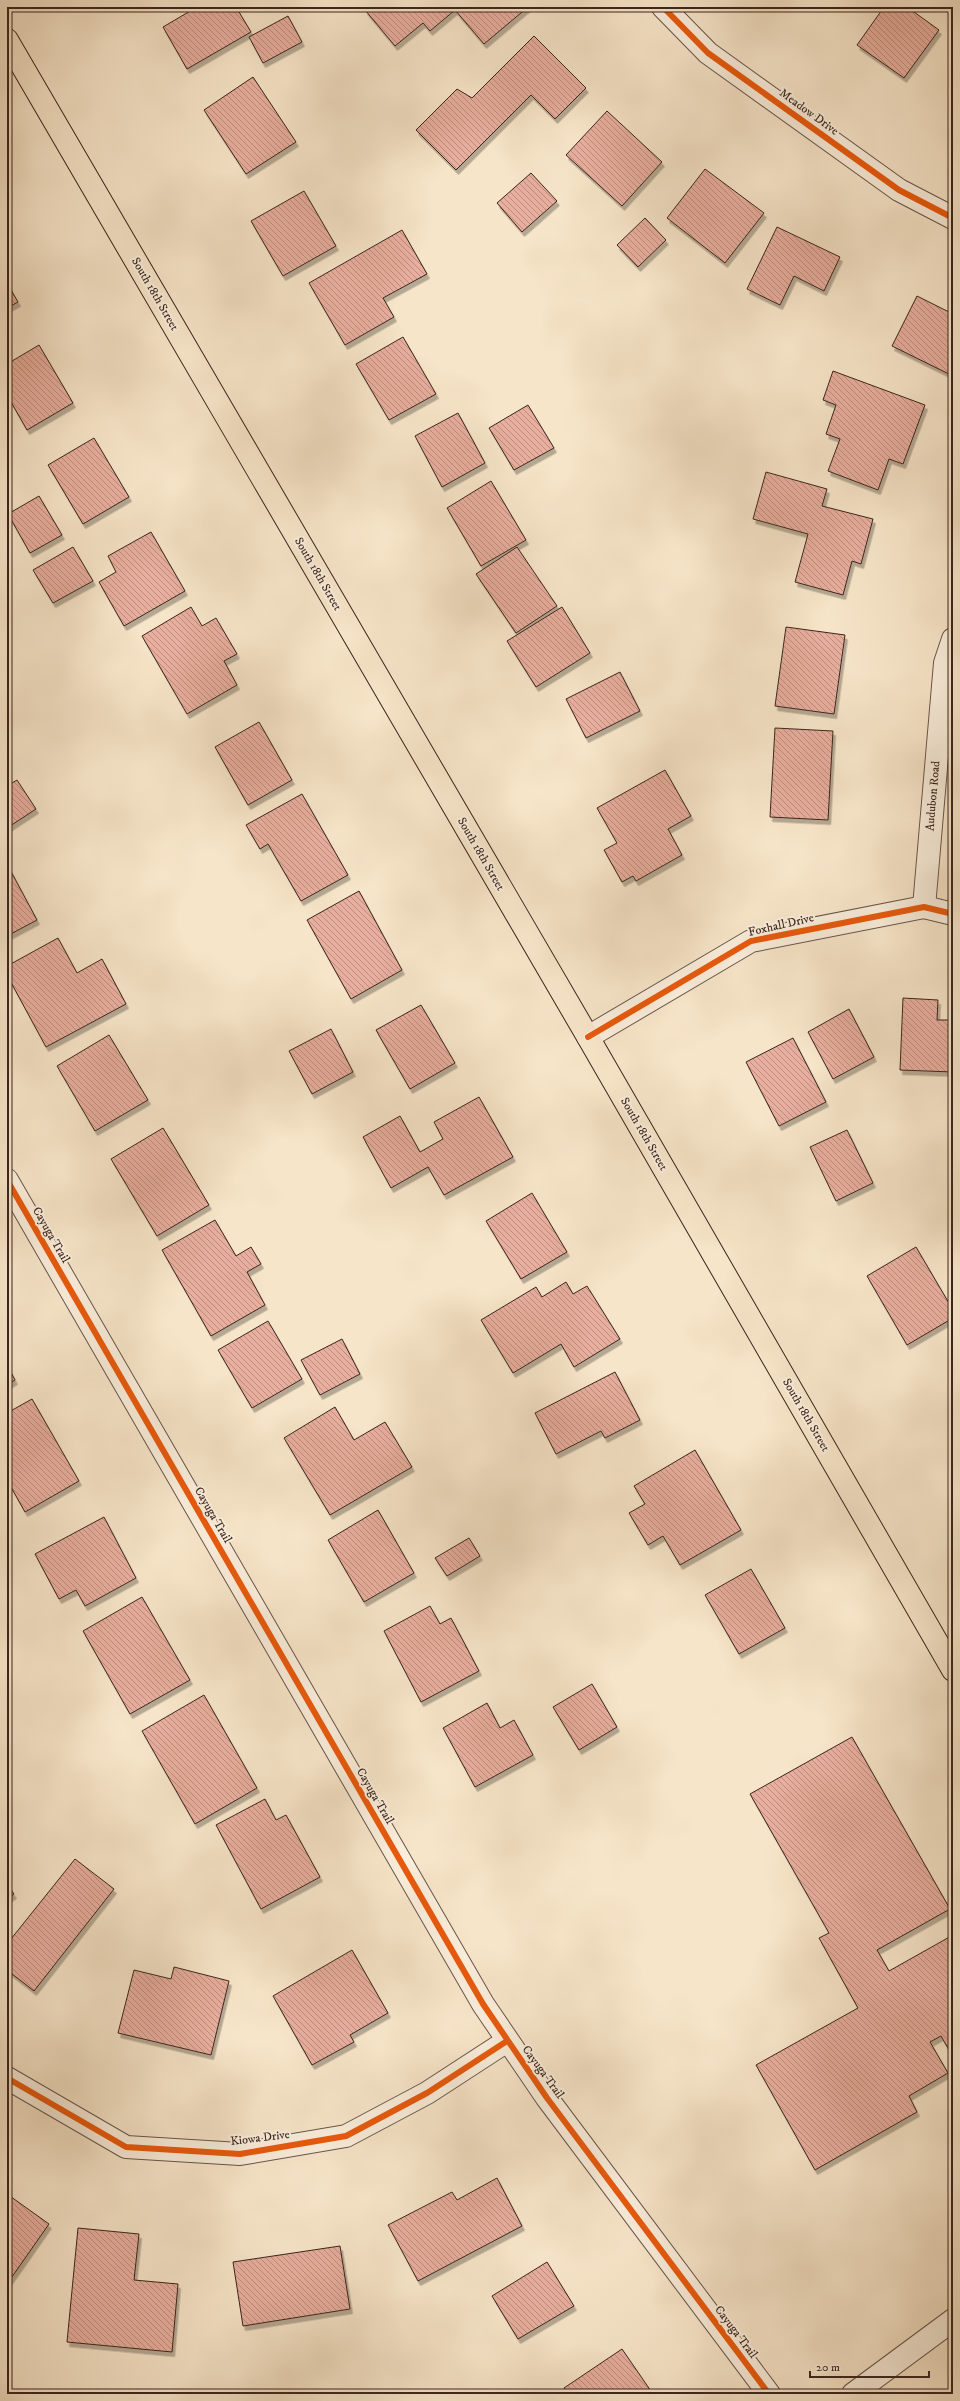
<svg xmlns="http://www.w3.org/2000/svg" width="960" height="2401" viewBox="0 0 960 2401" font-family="'IM FELL DW Pica',serif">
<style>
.building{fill:url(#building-back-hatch);stroke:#3a251d;filter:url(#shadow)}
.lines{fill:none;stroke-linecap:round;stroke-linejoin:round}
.minor-casing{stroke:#695548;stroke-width:24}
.major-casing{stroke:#3a251d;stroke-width:24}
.minor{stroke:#faeedc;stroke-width:22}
.major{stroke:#f7e5c9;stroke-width:22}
.cycleway-casing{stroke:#faeedc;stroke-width:8}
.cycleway{stroke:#e8590c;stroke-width:6}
.labels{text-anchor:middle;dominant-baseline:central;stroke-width:4;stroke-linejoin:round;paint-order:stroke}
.street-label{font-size:12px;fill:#3a251d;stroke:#faeedc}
</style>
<defs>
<pattern id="building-back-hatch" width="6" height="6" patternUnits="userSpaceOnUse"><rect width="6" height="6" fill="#e8ae9e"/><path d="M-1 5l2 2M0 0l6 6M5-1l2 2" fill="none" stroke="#bd8d80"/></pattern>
<filter id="shadow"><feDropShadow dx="2.5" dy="4.5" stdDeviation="0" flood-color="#0004"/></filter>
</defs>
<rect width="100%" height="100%" fill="#f7e5c9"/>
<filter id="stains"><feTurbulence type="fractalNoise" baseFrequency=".005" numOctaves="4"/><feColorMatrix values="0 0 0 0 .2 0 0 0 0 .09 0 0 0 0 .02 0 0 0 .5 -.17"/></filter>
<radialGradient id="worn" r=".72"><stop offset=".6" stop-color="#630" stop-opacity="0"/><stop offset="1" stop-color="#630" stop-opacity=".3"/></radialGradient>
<g class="building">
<path d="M197,7H236L251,32L187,69L163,27Z"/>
<path d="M369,7H528L484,44L455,10L430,31L423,23L395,46L365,10Z"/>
<path d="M884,7H907L939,30L904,78L857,45Z"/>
<path d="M288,16L302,42L263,63L249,37Z"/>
<path d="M534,36L586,88L555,119L531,95L456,170L416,130L457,89L472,98Z"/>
<path d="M253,77L296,142L246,174L204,110Z"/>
<path d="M607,111L662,162L622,206L566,155Z"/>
<path d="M705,169L764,213L725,263L667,218Z"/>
<path d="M531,173L557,201L522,232L497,203Z"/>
<path d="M304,191L336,246L283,276L251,221Z"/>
<path d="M645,218L666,240L638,267L617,245Z"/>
<path d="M777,227L840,257L824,291L794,276L780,305L747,289Z"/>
<path d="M402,230L427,274L383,298L394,317L345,345L309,283Z"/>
<path d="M7,283L18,302L7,308Z"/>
<path d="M917,296L953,314V376L892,346Z"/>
<path d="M403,337L436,394L389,420L356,364Z"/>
<path d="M39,345L73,403L27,430L7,395V364Z"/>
<path d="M833,371L925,405L903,464L889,459L878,490L828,471L840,439L826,434L836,405L823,400Z"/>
<path d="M528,405L554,448L514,470L489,428Z"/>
<path d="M458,413L485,463L442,487L415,436Z"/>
<path d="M94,438L129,497L83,524L48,465Z"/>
<path d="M766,472L827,489L822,506L873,519L861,564L852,561L843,595L795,582L808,534L753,519Z"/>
<path d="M491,481L526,540L481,566L447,508Z"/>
<path d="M39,496L62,535L30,553L8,514Z"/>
<path d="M151,532L185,591L124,626L99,582L116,572L108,556Z"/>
<path d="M73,547L93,581L53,603L33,570Z"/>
<path d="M517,547L557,606L516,633L476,574Z"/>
<path d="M191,607L202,626L216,618L237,654L224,661L237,685L187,714L142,636Z"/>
<path d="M562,607L590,653L536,687L507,641Z"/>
<path d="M786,627L845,635L834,714L775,706Z"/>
<path d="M620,672L640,711L586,738L566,699Z"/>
<path d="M259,722L292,780L248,805L215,747Z"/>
<path d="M775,728L833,731L828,820L770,817Z"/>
<path d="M665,770L691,816L668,829L682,855L636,881L633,876L622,882L604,850L617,843L597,808Z"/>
<path d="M17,780L36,809L7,828V786Z"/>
<path d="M302,794L348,875L301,901L268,844L260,849L246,825Z"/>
<path d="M7,864L37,920L7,936Z"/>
<path d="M359,891L402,970L351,999L307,920Z"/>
<path d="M58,938L77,973L102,959L126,1004L46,1047L7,975V966Z"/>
<path d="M903,998L938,1000L937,1020H953V1072L900,1070Z"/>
<path d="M421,1005L455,1063L410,1089L376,1030Z"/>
<path d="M849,1009L874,1057L833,1079L808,1032Z"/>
<path d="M331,1029L353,1072L312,1094L289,1051Z"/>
<path d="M109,1035L148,1100L95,1131L57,1066Z"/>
<path d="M793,1038L826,1102L779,1126L746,1062Z"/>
<path d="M479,1097L513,1157L444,1195L428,1167L391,1188L363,1137L400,1116L420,1152L443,1139L434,1122Z"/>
<path d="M163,1128L209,1205L157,1236L111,1159Z"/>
<path d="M847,1130L873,1183L836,1201L810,1147Z"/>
<path d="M532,1193L567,1252L521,1279L486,1221Z"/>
<path d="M215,1220L236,1256L251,1247L261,1264L247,1272L265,1305L211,1336L162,1250Z"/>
<path d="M916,1247L953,1310V1318L907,1345L867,1276Z"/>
<path d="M566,1282L573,1294L587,1286L620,1339L574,1367L561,1344L513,1373L481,1320L536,1287L542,1297Z"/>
<path d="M268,1321L302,1379L252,1408L218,1350Z"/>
<path d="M342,1339L360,1374L320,1395L301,1360Z"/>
<path d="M7,1365L15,1380L7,1385Z"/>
<path d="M615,1372L640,1420L605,1438L601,1431L556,1454L535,1413Z"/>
<path d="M32,1399L79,1481L25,1512L7,1480V1413Z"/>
<path d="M335,1407L354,1440L385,1422L412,1467L330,1515L284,1438Z"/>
<path d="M695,1450L741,1530L680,1565L663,1536L648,1545L629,1513L645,1504L634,1486Z"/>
<path d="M378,1510L414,1573L364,1602L328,1540Z"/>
<path d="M104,1517L136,1578L85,1606L76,1590L59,1599L35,1554Z"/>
<path d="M469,1538L480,1556L447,1576L435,1558Z"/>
<path d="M751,1569L785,1628L739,1654L705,1595Z"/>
<path d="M142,1597L190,1680L130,1714L83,1631Z"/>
<path d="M430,1606L440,1624L451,1618L479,1671L421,1702L384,1631Z"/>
<path d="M592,1684L617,1727L579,1750L553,1707Z"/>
<path d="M204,1695L257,1788L195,1824L142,1731Z"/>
<path d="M487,1703L500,1728L514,1720L533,1755L475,1787L443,1728Z"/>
<path d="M852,1737L950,1909L877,1950L889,1971L953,1935V2057L941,2036L930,2042L948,2073L909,2096L917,2112L815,2170L756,2065L858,2008L819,1938L829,1933L750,1794Z"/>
<path d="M265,1799L276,1820L286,1815L320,1877L261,1909L216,1825Z"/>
<path d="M75,1859L114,1889L34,1991L7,1970V1944Z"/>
<path d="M7,1884L14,1894L7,1899Z"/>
<path d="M352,1950L388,2013L350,2035L354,2042L312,2065L273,1996Z"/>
<path d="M174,1967L229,1981L211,2055L118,2033L134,1970L171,1979Z"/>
<path d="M497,2178L522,2226L418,2281L388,2225L452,2192L457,2200Z"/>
<path d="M7,2194L49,2224L7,2284Z"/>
<path d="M78,2228L139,2234L134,2280L178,2284L172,2352L67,2342Z"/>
<path d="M340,2246L350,2309L243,2326L233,2262Z"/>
<path d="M547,2262L574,2306L518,2339L492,2296Z"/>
<path d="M622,2349L653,2394H568L564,2388Z"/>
</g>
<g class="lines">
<g class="minor-casing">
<g id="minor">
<path d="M663,7L708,53L899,190L953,218"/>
<path d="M924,907L945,663L953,639"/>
<path d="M588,1037L751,941L924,907L953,914"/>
<path d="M7,1180L483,2004L547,2098L769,2394"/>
<path d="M7,2078L126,2147L240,2154L346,2136L427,2093L507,2041"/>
<path d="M853,2394L953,2320"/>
</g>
</g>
<g class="major-casing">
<path id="major" d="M7,40L588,1037L953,1670"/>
</g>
<use href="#minor" class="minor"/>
<use href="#major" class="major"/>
<g class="cycleway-casing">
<g id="cycleway">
<path d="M663,7L708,53L899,190L953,218"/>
<path d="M588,1037L751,941L924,907L953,914"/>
<path d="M7,1180L483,2004L547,2098L769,2394"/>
<path d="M7,2078L126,2147L240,2154L346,2136L427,2093L507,2041"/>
</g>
</g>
<use href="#cycleway" class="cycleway"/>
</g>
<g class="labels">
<g class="street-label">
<text transform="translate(809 112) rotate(36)">Meadow Drive</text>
<text transform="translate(155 294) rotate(60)">South 18th Street</text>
<text transform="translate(318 574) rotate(60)">South 18th Street</text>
<text transform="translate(933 796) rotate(-85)">Audubon Road</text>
<text transform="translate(481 854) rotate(60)">South 18th Street</text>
<text transform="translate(781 925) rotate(-13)">Foxhall Drive</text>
<text transform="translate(644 1134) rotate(60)">South 18th Street</text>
<text transform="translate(51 1235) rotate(60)">Cayuga Trail</text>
<text transform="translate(806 1415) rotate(60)">South 18th Street</text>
<text transform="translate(213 1515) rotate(60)">Cayuga Trail</text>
<text transform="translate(375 1796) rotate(60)">Cayuga Trail</text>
<text transform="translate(543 2072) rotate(54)">Cayuga Trail</text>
<text transform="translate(260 2138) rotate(-7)">Kiowa Drive</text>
<text transform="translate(736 2332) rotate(53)">Cayuga Trail</text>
</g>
</g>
<rect width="960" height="2401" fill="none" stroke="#f7e5c9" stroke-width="24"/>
<rect x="8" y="8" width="944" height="2385" fill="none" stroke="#3a251d" stroke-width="2"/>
<rect x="12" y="12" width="936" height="2377" fill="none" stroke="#3a251d"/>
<path d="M810 2371v6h119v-6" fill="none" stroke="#3a251d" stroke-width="2"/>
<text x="816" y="2371" font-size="12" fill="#3a251d" stroke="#faeedc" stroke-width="3" paint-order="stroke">20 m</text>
<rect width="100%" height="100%" filter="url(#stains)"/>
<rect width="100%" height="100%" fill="url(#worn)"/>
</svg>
